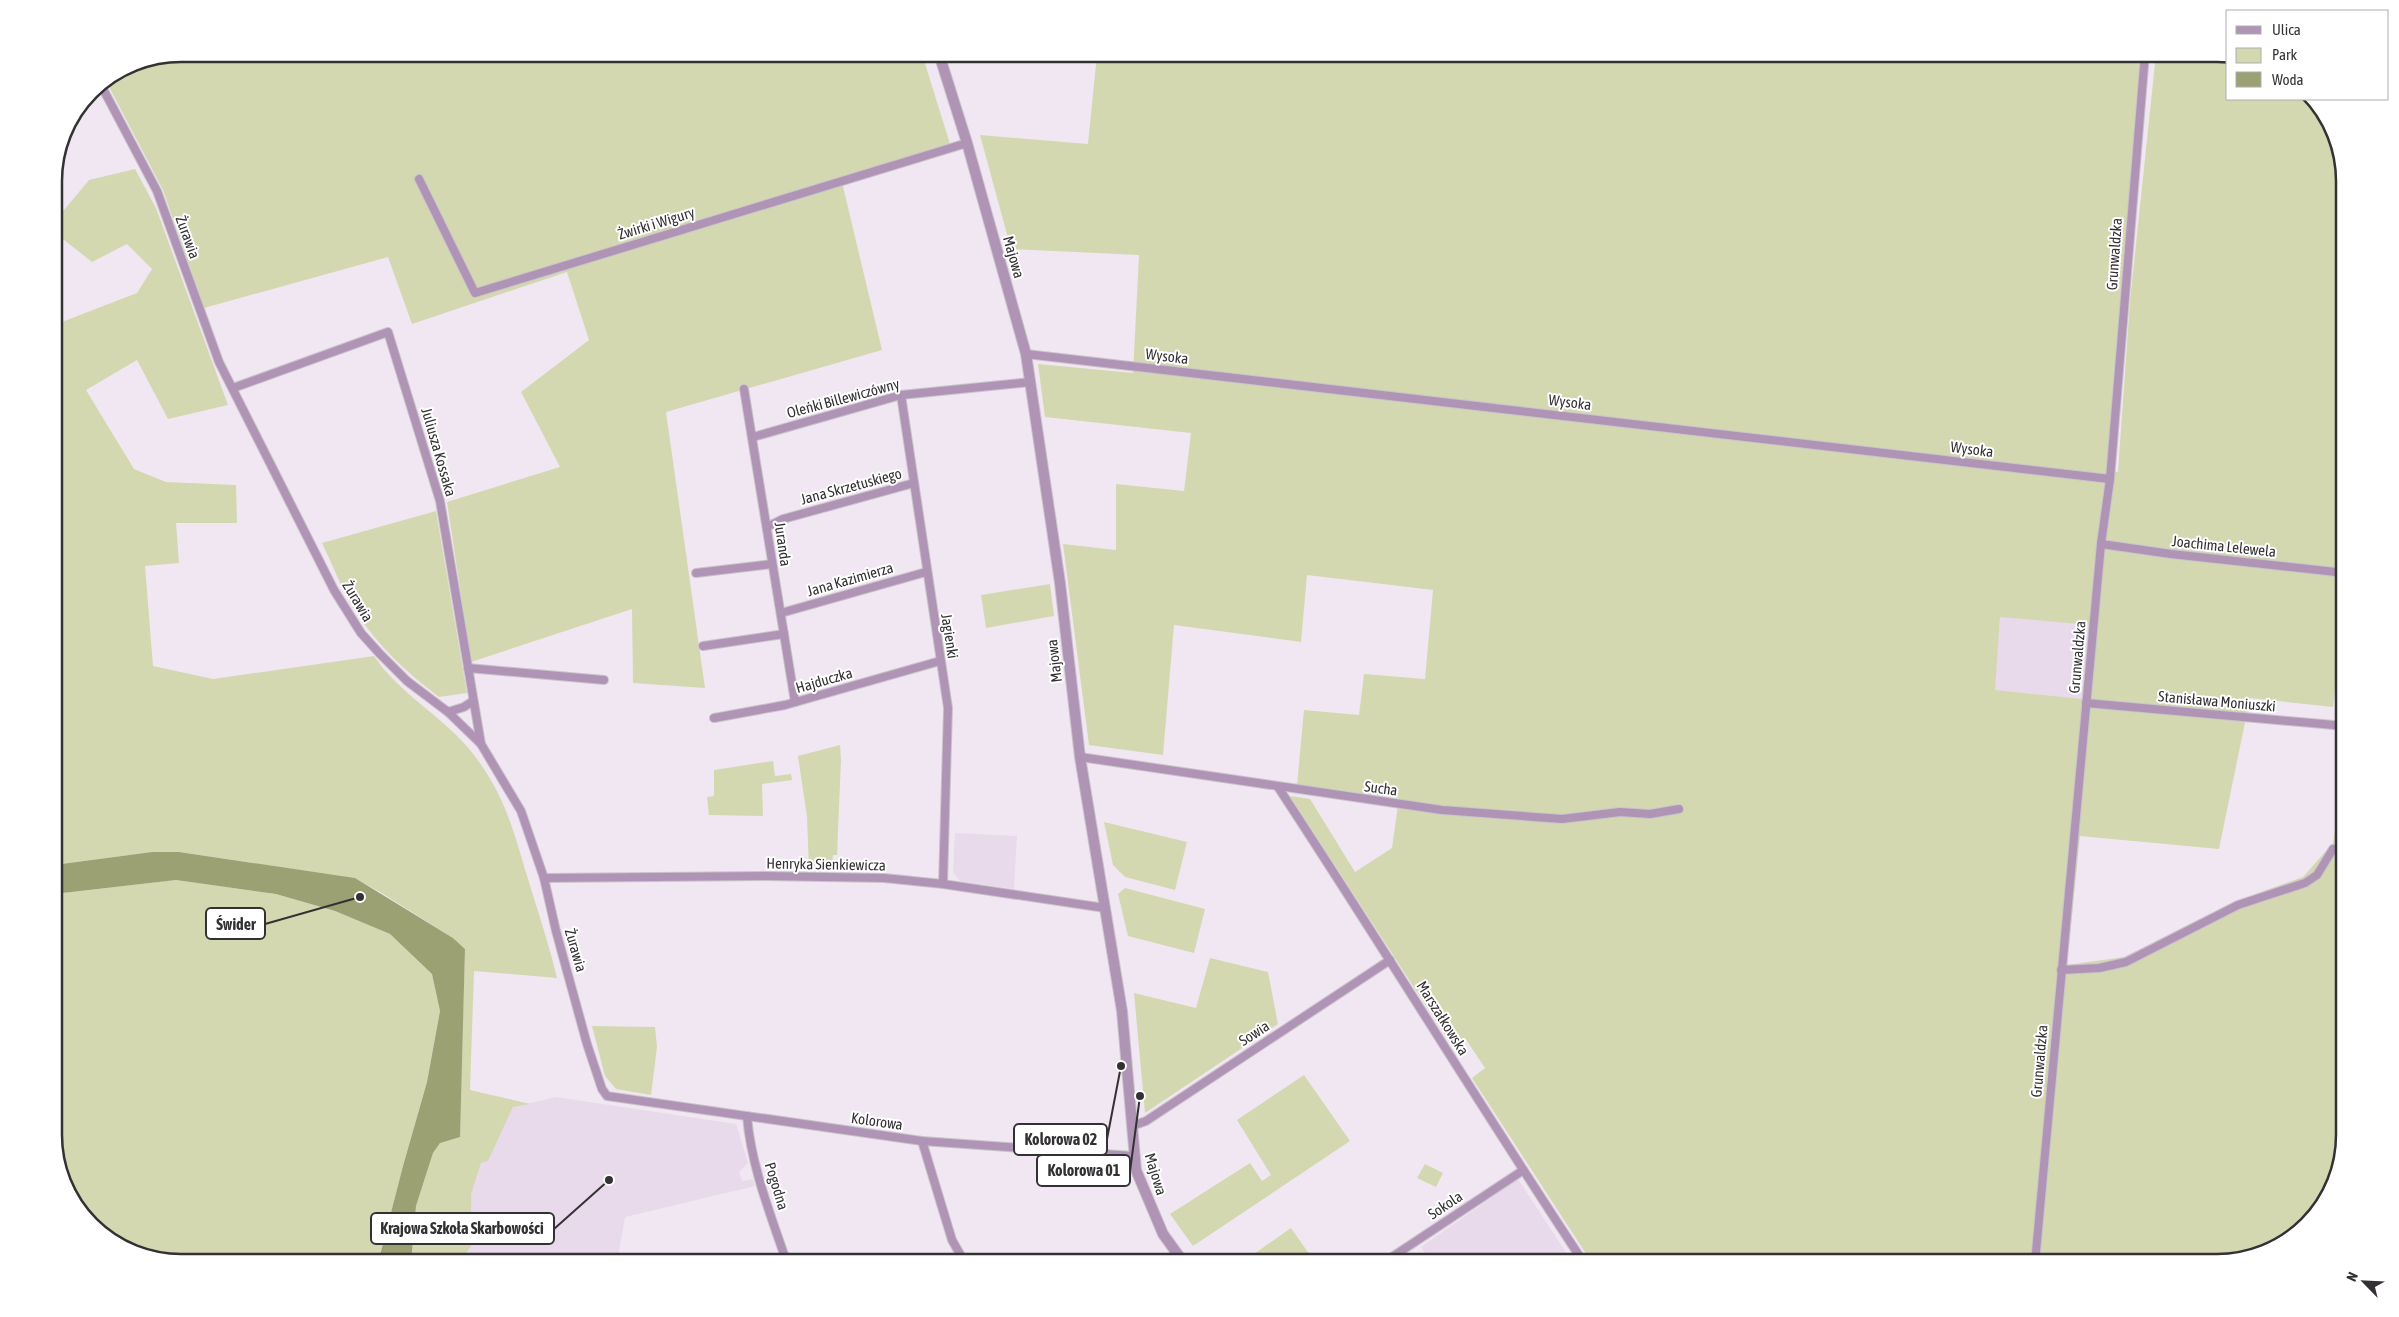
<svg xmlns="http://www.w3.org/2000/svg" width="2399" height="1317" viewBox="0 0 2399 1317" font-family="'Asap Condensed',sans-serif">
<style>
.built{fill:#e8d9eb}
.green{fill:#d3d8b0;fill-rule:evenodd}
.water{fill:#9ba173}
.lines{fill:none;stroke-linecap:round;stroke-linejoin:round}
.minor-casing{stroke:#cbc3cc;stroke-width:10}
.tertiary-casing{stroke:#cbc3cc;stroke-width:12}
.minor{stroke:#af94b5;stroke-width:8}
.tertiary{stroke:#af94b5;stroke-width:10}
.labels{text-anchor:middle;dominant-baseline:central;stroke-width:4;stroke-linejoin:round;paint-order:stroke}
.street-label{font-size:15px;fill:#343135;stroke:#fff}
.rim{fill:none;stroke:#343135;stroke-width:2.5}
.leader{fill:none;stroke:#343135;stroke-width:2}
.callout-dot{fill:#343135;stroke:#fff;stroke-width:2}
.callout{fill:#fff;stroke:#343135;stroke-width:2}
.callout-label{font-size:16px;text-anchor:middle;font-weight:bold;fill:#343135}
</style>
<rect width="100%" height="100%" fill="#f1e7f2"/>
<g class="built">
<path d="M2000,616L2090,625L2083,699L1994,690Z"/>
<path d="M955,833L1017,836L1014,889L960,881L953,872Z"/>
<path d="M556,1097L736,1124L748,1163L739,1172L742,1181L753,1179L755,1186L625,1217L617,1263H459L472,1245L471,1195L481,1163L488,1161L513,1107Z"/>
<path d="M1518,1179L1573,1263H1432L1421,1247Z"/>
</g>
<g class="green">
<path d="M182,54H922L950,144L841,178L882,350L666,412L705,688L633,683L632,609L471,662L447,502L560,467L521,392L589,340L567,272L412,324L388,257L204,308L163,190L106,81L133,63Z"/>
<path d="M1097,54H2141L2107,470L2118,472L2130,301L2156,54H2217L2228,56V99H2310L2324,111L2345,174V620L2342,623L2333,707L2250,698L2219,849L2080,836L2067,965L2124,957L2236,901L2303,877L2333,843L2345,763V1135L2332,1192L2282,1246L2218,1263H1592L1472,1078L1485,1068L1465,1038L1452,1046L1290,796L1310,799L1355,872L1392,848L1399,798L1297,785L1304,710L1359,715L1364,674L1425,679L1433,590L1307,575L1301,642L1174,625L1163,755L1089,745L1063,544L1116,550V484L1184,491L1191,433L1045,417L1038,364L1133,373L1139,255L1011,249L980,135L1088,144ZM2000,617L2090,625L2083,699L1995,690Z"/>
<path d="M135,169L156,208L228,405L168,419L137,360L86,390L134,469L166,482L236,485L237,523H176L179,563L145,566L153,666L213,679L374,656C400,695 445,717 474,755C506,797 513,830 528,879C538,912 549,944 557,978L474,971L470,1090L530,1104L513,1107L488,1161L481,1163L471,1195L472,1245L459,1263H411L416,1206L433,1153L440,1143L461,1085L465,949L453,938L380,892L354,878L179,852H152L54,865V325L137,293L152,269L127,244L92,262L54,232V222L89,180Z"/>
<path d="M436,511L467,693L439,697C407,673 378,646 356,612C342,591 333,565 322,543Z"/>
<path d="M1050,584L1054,616L986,628L981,595Z"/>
<path d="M840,745L841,760L837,855H833L831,870L809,869L807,817L798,756Z"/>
<path d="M773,761L775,776L791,774L792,780L762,784L763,816L709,815L707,797L714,796V770Z"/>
<path d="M1104,822L1187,842L1175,890L1125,877L1113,865Z"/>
<path d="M176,880L276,894L335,911L390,934L432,974L440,1011L427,1082L403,1166L378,1263H182L125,1250L89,1218L54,1143V894Z"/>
<path d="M1125,888L1205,909L1194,953L1128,936L1118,894Z"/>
<path d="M1210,958L1268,972L1278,1024L1145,1113L1134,993L1196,1008Z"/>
<path d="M592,1026L655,1027L657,1047L651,1095L616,1089L605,1076Z"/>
<path d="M1304,1075L1350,1141L1193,1246L1170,1214L1250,1163L1262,1181L1271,1175L1237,1120Z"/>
<path d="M1425,1164L1443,1173L1436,1187L1417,1178Z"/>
<path d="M1291,1228L1312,1258L1305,1263H1241Z"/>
</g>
<path class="water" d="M152,852H179L355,878L453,938L465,949L460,1137L440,1143L433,1153L416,1206L411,1263H378L403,1166L427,1082L440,1011L432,974L390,934L335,911L276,894L176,880L54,894V865Z"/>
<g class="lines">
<g class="minor-casing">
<g id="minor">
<path d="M101,85L157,191L219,362L334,590L361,633L380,654L407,681L448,712L481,744L521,811L544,878L556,931L587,1044L602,1089L607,1096L922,1141L1133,1156"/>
<path d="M419,179L475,293L967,143"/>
<path d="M1026,354L2110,479"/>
<path d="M233,388L388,332L440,501L481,744"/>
<path d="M744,389L795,702"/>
<path d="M901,395L948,708L943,884"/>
<path d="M753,437L901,395L1031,382"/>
<path d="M767,527L783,519L914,483"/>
<path d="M2101,544L2171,554L2345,573"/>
<path d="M696,573L772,564"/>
<path d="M781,613L926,572"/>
<path d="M703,646L784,634"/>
<path d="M468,668L604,680"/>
<path d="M2086,703L2345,726"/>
<path d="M448,712L464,707L473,701"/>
<path d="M714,718L785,705L940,661"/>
<path d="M1080,757L1442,810L1562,819L1620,812L1650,814L1679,809"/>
<path d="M1278,787C1382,945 1480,1106 1584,1263"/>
<path d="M544,878L765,876L884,878L943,884L1105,908"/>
<path d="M2061,970L2099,968L2126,962L2238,905L2305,883L2317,875L2333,849"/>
<path d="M747,1116C751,1166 771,1216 787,1263"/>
<path d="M1132,1126L1146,1121L1390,960"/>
<path d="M922,1141L952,1240L965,1263"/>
<path d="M1383,1263L1522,1171"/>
<path d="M2035,1263L2101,544L2110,479L2145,54"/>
</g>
</g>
<g class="tertiary-casing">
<path id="tertiary" d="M939,54L967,143L1026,354L1060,583L1080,757L1122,1011L1136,1170L1163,1234L1184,1263"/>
</g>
<use href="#minor" class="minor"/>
<use href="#tertiary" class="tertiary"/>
</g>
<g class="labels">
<g class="street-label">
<text transform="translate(656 223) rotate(-17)">Żwirki i Wigury</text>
<text transform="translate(188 237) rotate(70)">Żurawia</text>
<text transform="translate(2114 254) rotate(-86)">Grunwaldzka</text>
<text transform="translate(1014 257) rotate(74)">Majowa</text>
<text transform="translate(1167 356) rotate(7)">Wysoka</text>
<text transform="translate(843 398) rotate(-15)">Oleńki Billewiczówny</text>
<text transform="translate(1570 402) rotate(7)">Wysoka</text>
<text transform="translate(1972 449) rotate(7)">Wysoka</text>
<text transform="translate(439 452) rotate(74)">Juliusza Kossaka</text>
<text transform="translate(851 486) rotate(-15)">Jana Skrzetuskiego</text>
<text transform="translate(783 544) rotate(82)">Juranda</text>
<text transform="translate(2224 546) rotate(6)">Joachima Lelewela</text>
<text transform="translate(850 579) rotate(-16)">Jana Kazimierza</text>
<text transform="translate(358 601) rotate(59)">Żurawia</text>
<text transform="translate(950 636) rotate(81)">Jagienki</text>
<text transform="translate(2077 657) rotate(-85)">Grunwaldzka</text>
<text transform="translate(1054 661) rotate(-97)">Majowa</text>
<text transform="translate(824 680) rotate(-16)">Hajduczka</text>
<text transform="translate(2217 701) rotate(5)">Stanisława Moniuszki</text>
<text transform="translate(1381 788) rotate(8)">Sucha</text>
<text transform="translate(826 864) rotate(1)">Henryka Sienkiewicza</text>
<text transform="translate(576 950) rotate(74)">Żurawia</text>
<text transform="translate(1443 1018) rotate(58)">Marszałkowska</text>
<text transform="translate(1254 1033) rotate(-33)">Sowia</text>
<text transform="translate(2039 1061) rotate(-85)">Grunwaldzka</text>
<text transform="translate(877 1121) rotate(8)">Kolorowa</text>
<text transform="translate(1156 1174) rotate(73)">Majowa</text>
<text transform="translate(777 1186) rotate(73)">Pogodna</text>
<text transform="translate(1445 1205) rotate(-34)">Sokola</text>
</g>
</g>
<path d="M0 0H2399V1317H0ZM181 62H2217A119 119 0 0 1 2336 181V1135A119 119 0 0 1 2217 1254H181A119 119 0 0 1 62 1135V181A119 119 0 0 1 181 62Z" fill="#fff" fill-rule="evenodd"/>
<path class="rim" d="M181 62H2217A119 119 0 0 1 2336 181V1135A119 119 0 0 1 2217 1254H181A119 119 0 0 1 62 1135V181A119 119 0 0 1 181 62Z"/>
<path class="leader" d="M360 897L265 924M1121 1066L1107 1139M1140 1096L1130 1171M609 1180L554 1229"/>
<g class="callout-dot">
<circle cx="360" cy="897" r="5"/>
<circle cx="1121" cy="1066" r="5"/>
<circle cx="1140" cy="1096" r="5"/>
<circle cx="609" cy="1180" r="5"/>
</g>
<g class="callout">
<rect x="206" y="908" width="59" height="31" rx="5"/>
<rect x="1014" y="1124" width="93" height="31" rx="5"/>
<rect x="1037" y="1155" width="93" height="31" rx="5"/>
<rect x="371" y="1213" width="183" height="31" rx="5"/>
</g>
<g class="callout-label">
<text x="236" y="930">Świder</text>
<text x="1061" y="1145">Kolorowa 02</text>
<text x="1084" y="1176">Kolorowa 01</text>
<text x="462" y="1234">Krajowa Szkoła Skarbowości</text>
</g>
<rect x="2226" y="10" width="162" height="90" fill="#ffffff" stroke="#aeadae"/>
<rect x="2236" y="26" width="25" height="8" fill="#af94b5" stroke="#aeadae"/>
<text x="2272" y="35" font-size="15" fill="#343135">Ulica</text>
<rect x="2236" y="48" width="25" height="15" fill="#d3d8b0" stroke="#aeadae"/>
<text x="2272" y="60" font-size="15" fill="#343135">Park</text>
<rect x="2236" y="72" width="25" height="15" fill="#9ba173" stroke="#aeadae"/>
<text x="2272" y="85" font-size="15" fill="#343135">Woda</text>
<g transform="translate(2364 1282) rotate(294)" stroke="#ffffff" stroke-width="4" paint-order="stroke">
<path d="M0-4L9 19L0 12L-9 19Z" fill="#343135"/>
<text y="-8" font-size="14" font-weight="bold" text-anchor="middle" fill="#343135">N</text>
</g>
</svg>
